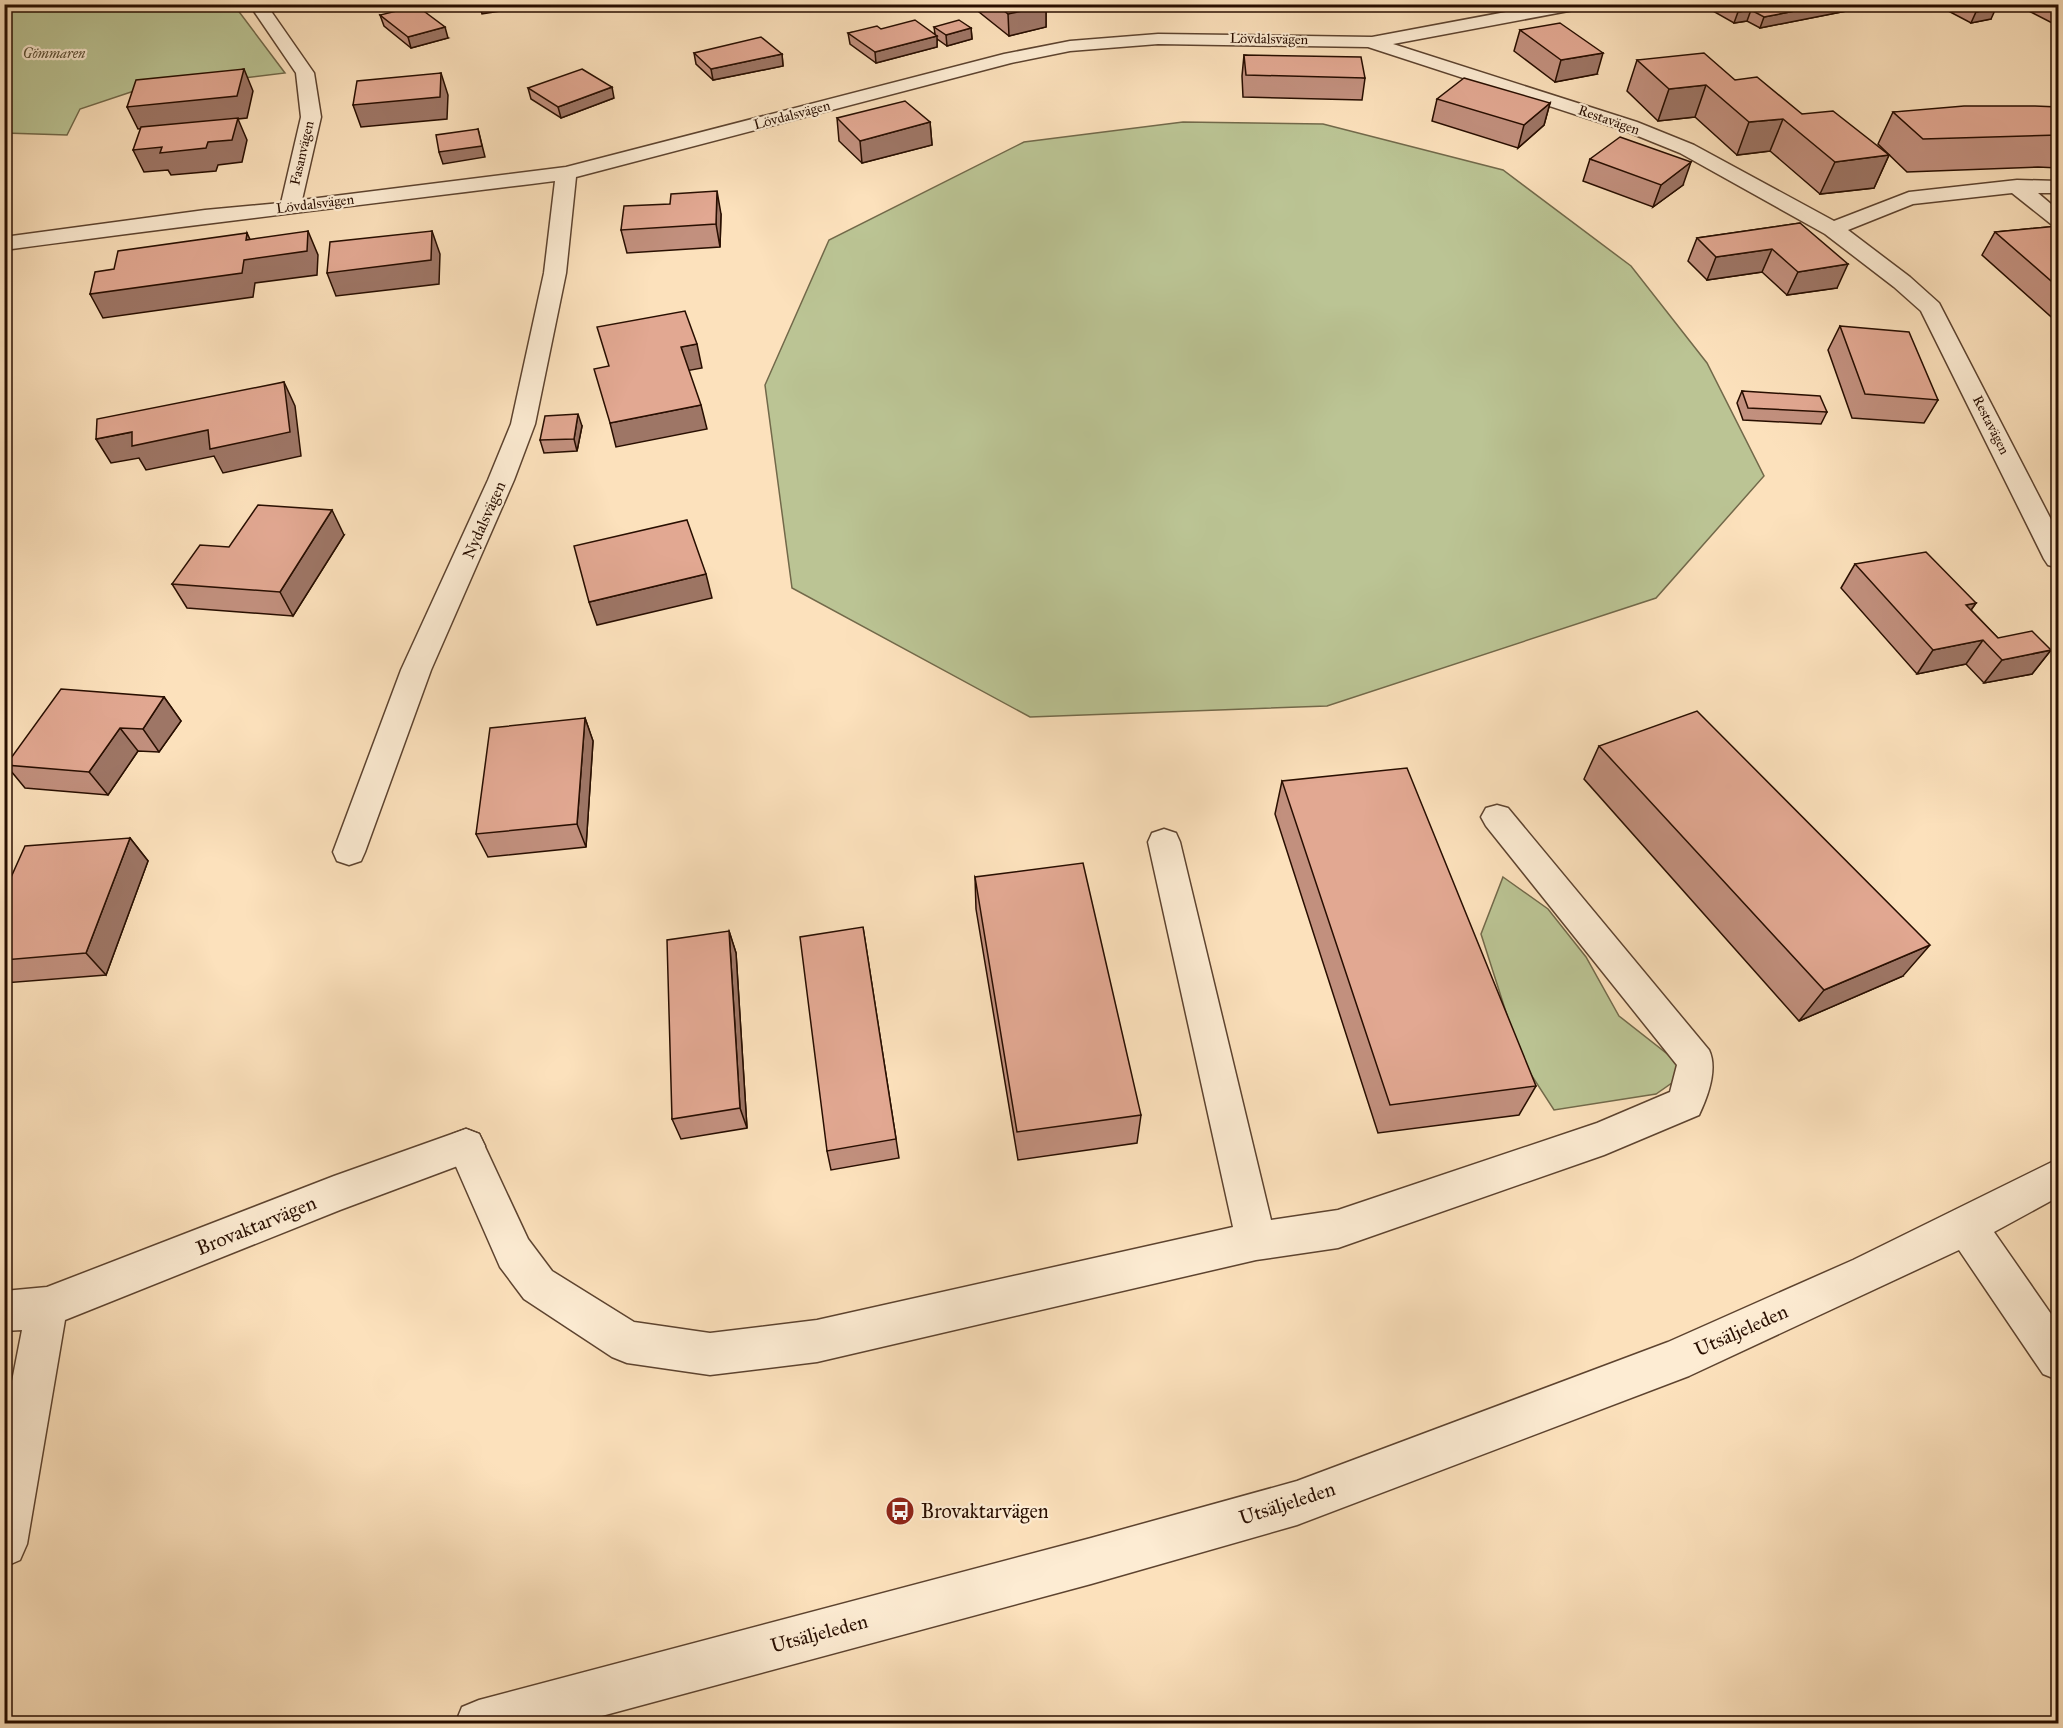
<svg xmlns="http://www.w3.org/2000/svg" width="2063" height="1728" viewBox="0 0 2063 1728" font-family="'IM FELL Great Primer',serif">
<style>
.green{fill:#bbc494;stroke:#72694a;stroke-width:1.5}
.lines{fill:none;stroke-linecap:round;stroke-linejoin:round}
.service-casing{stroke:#5d432f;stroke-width:3}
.minor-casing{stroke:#5d432f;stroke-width:3}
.service{fill:#fdecd3;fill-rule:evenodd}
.minor{fill:#fdecd3;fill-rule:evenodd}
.wall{fill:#c2907e;stroke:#280e00;stroke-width:1.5}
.shaded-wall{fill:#9e7666;stroke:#280e00;stroke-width:1.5}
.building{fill:#e2a892;stroke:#280e00;stroke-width:1.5}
.labels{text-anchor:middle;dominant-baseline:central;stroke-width:4.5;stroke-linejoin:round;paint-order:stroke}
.far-street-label{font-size:14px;fill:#280e00;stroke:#fdecd3}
.far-park-label{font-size:14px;font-style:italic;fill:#5b4e34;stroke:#fdecd3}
.street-label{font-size:16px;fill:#280e00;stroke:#fdecd3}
.near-street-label{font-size:20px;fill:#280e00;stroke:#fdecd3}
.near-poi-label{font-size:20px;fill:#280e00;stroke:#fdecd3;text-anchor:start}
</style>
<rect width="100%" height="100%" fill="#fce1bc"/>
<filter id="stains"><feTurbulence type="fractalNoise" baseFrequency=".00333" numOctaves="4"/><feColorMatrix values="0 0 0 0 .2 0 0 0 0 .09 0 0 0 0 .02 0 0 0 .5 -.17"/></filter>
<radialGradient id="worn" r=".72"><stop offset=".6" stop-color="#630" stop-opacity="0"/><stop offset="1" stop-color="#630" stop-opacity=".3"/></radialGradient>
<g class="green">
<path d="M4,5H234L285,73L131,92L80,109L67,135L5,133Z"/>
<path d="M1183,122L1323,124L1503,170L1631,266L1707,363L1764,476L1656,598L1327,706L1030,717L792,588L765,385L829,240L1024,142Z"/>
<path d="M1503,877L1548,909L1586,957L1619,1016L1689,1071L1656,1094L1554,1110L1521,1059L1481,934Z"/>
</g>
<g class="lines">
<g class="service-casing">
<path id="service" d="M1497,805L1508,808L1709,1050C1718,1069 1708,1096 1699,1115L1604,1155L1338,1248L1256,1260L817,1362L710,1375L627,1363L612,1357L524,1299L500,1267L447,1146L453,1134L466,1129L479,1134L528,1239L552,1271L634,1322L710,1333L817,1320L1233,1227L1148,842L1152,833L1164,829L1176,833L1180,842L1271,1220L1338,1210L1597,1123L1670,1092L1677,1065L1486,826L1481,817L1486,808Z"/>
</g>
<g class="minor-casing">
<g id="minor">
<path d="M249,4H266L314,73L321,117L302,200L566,167L1004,54L1070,41L1158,34L1372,37L1548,4H1587L1579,9L1393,44L1637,122L1694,145L1834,221L1909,192L2017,180L2058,181V193H2038L2058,210V226L2051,224L2012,193L1913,204L1848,230L1910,277L1939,303L2058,533V568L2048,565L2044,559L1921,311L1894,287L1825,234L1680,153L1623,130L1368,47L1158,44L1070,51L1011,63L576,177L566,273L535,424L514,480L431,670L365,852L361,861L349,865L337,861L333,852L401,670L488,480L511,424L544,273L555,181C371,204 188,225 4,250V237L205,210L281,203L301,117L296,73Z"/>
<path d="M466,1129L479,1134L485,1146L479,1158L340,1210L65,1320L27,1544L20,1560L4,1567V1422L22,1330L4,1331V1291L47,1287L334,1176Z"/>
<path d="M2058,1159V1197L1994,1232L2058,1324V1380L2043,1374L1959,1250L1689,1376L1297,1525L1091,1584L572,1724H455L462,1707L479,1700L1091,1538L1297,1481L1668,1342L1853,1260Z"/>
</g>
</g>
<use href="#service" class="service"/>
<use href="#minor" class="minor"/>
</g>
<g class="wall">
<path d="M969,4H1058V8L1046,11V27L1009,36Z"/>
<path d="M1412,4H1442L1417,9Z"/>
<path d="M1713,4H1882L1760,28L1747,21L1734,23L1711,10Z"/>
<path d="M1935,4H1988L1991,19L1971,23Z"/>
<path d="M2015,4H2058V26Z"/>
<path d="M380,15L448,38L411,48L384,26Z"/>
<path d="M934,27L971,28L972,39L947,46L937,39V47L876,63L850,44L848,33L881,29L935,34Z"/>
<path d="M1520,30L1597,74L1555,82L1514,51Z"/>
<path d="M694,53L782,54L783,66L713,80L696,64Z"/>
<path d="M1244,55L1365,78L1362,100L1243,97L1242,76Z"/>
<path d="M1637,60L1735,80L1802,114L1889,155L1874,188L1820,194L1770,151L1737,155L1695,117L1658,121L1627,91Z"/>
<path d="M528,88L614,98L561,118L531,99Z"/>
<path d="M1437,99L1550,103L1544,125L1518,148L1432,121Z"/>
<path d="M2058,107V168L2038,167L1907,172L1878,144L1893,112Z"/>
<path d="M837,118L930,122L932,145L862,163L839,141Z"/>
<path d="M1590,159L1683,185L1653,207L1583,181Z"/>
<path d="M670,204L721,214L720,247L627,253L621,230Z"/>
<path d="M1800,223L1837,288L1787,295L1762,272L1707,280L1688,261L1697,238Z"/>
<path d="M2058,226V323L1982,255L1995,232Z"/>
<path d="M1840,326L1938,400L1924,423L1852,418L1828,350Z"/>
<path d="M1742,391L1827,412L1821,424L1743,420L1737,403Z"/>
<path d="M582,426L577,451L544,453L540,440Z"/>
<path d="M344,535L293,616L187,608L172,584Z"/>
<path d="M1855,564L1976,603L1971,610L1998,638L2051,650L2032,674L1984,683L1966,664L1917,674L1841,588Z"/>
<path d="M164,697L181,721L159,752L138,751L108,795L25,788L6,765Z"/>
<path d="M585,718L593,741L586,847L488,857L476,834Z"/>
<path d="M1599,746L1903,976L1799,1021L1584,779Z"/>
<path d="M1282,781L1536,1086L1519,1115L1378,1133L1275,814Z"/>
<path d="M130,838L148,861L106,975L4,983V960Z"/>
<path d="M975,877L1141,1115L1137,1143L1018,1160L976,909Z"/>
<path d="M863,927L899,1158L831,1170L827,1151Z"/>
<path d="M729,931L736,953L747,1128L681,1139L672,1119Z"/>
</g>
<g class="shaded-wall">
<path d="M479,4H545L482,14Z"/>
<path d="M1030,4H1058V8L1046,11V27L1009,36L1008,14Z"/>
<path d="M1418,4H1442L1417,9Z"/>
<path d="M1831,4H1882L1760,28L1764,17Z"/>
<path d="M1996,8L1991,19L1971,23L1976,12Z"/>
<path d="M1751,10L1747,21L1734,23L1738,12Z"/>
<path d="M445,27L448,38L411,48L408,37Z"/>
<path d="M971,28L972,39L947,46L946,35Z"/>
<path d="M937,36V47L876,63L875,52Z"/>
<path d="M1603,53L1597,74L1555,82L1561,60Z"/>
<path d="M782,54L783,66L713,80L711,69Z"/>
<path d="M244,69L253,91L247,118L238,119L247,140L242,162L218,165L216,171L171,175L168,170L144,172L133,150L237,119L138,129L127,107Z"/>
<path d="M441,73L448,95L447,119L361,127L353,105Z"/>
<path d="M1706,85L1695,117L1658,121L1669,89Z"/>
<path d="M612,87L614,98L561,118L558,107Z"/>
<path d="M1550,103L1544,125L1518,148L1524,125Z"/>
<path d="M1783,119L1770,151L1737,155L1749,122Z"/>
<path d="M930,122L932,145L862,163L860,141Z"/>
<path d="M478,129L485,157L443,164L439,152Z"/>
<path d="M1889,155L1874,188L1820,194L1835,162Z"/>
<path d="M4,159L10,169L7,196L4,197Z"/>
<path d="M1691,162L1683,185L1653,207L1661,185Z"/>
<path d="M717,191L721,214L720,247L716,224Z"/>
<path d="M308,231L318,255L317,275L255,283L253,297L103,318L90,294L246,240L247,233L258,257Z"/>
<path d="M432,231L440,254L439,284L336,296L327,273Z"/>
<path d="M1772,249L1762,272L1707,280L1716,257Z"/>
<path d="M1848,264L1837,288L1787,295L1798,272Z"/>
<path d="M697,344L702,368L686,371L681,347Z"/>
<path d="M284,382L295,406L301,456L223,473L214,456L146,470L139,458L111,463L96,439L132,432Z"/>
<path d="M701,405L707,429L616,447L610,423Z"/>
<path d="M578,414L582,426L577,451L574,439Z"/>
<path d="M332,510L344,535L293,616L280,592Z"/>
<path d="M706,574L712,598L597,625L589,602Z"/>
<path d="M1976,603L1959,627L1966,605Z"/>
<path d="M1983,640L1966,664L1917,674L1933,650Z"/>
<path d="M2051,650L2032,674L1984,683L2002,660Z"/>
<path d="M164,697L181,721L159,752L143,729Z"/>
<path d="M585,718L593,741L586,847L577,824Z"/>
<path d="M120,728L138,751L108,795L89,772Z"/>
<path d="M130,838L148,861L106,975L86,953Z"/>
<path d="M729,931L736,953L747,1128L740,1108Z"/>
<path d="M1930,945L1903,976L1799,1021L1824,990Z"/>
</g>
<g class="building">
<path d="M995,4H1045L1047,6L1008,14Z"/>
<path d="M1724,4H1831L1764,17L1751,10L1738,12Z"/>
<path d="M1961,4H1988L1996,8L1976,12Z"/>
<path d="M417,6L445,27L408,37L380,15Z"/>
<path d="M915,20L937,36L875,52L848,33L877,26L881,29Z"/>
<path d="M959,20L971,28L946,35L934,27Z"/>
<path d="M1560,23L1603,53L1561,60L1520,30Z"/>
<path d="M761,37L782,54L711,69L694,53Z"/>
<path d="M1704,53L1735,80L1757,77L1802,114L1833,111L1889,155L1835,162L1783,119L1749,122L1706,85L1669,89L1637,60Z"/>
<path d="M1244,55L1361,57L1365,78L1246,75Z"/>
<path d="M244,69L237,96L127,107L136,80Z"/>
<path d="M582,69L612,87L558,107L528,88Z"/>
<path d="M441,73L440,97L353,105L357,81Z"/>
<path d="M1464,78L1550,103L1524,125L1437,99Z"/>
<path d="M905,101L930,122L860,141L837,118Z"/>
<path d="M1964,106H2035L2058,107V135L1923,139L1893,112Z"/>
<path d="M238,118L232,140L208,142L206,148L160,153L162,147L133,150L141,127Z"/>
<path d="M478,129L482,146L439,152L436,135Z"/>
<path d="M1620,137L1691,162L1661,185L1590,159Z"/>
<path d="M717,191L716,224L621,230L624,206L670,204L671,194Z"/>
<path d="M1800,223L1848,264L1798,272L1772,249L1716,257L1697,238Z"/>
<path d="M2058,226V287L1995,232Z"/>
<path d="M308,231L307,251L244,260L242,273L90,294L95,272L114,269L118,251L247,233L246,240Z"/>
<path d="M432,231L431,260L327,273L330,242Z"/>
<path d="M685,311L697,344L681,347L701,405L610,423L594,369L609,366L597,327Z"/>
<path d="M1840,326L1909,332L1938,400L1865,394Z"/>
<path d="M284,382L290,432L210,449L208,430L132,446V432L96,439L97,419Z"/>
<path d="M1742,391L1820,396L1827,412L1748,408Z"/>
<path d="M578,414L574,439L540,440L545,416Z"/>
<path d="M258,505L332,510L280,592L172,584L200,545L229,547Z"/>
<path d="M687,520L706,574L589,602L574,546Z"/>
<path d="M1926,552L1976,603L1966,605L1998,638L2032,631L2051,650L2002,660L1983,640L1933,650L1855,564Z"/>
<path d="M61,689L164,697L143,729L120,728L89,772L6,765Z"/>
<path d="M1697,711L1930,945L1824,990L1599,746Z"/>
<path d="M585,718L577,824L476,834L490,728Z"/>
<path d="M1407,768L1536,1086L1390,1105L1282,781Z"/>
<path d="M130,838L86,953L4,960V893L25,846Z"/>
<path d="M1083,863L1141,1115L1017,1132L975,877Z"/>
<path d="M863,927L896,1139L827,1151L800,937Z"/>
<path d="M729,931L740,1108L672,1119L667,940Z"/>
</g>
<defs>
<g id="bus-disc" transform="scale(1.5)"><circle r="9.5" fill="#8f2418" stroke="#fdecd3"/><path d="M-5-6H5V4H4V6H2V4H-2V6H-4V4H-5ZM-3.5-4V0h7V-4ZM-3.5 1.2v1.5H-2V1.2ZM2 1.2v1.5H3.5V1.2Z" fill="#fff"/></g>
</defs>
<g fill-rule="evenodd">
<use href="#bus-disc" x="900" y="1511"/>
</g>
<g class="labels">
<g class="far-street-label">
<text transform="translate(1269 39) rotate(1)">Lövdalsvägen</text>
<text transform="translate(792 115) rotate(-15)">Lövdalsvägen</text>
<text transform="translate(1609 120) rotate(19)">Restavägen</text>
<text transform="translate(302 153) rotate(-77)">Fasanvägen</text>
<text transform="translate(315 204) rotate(-7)">Lövdalsvägen</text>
<text transform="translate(1991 425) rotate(63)">Restavägen</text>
</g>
<g class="far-park-label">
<text x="54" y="53">Gömmaren</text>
</g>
<g class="street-label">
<text transform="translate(484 520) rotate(-66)">Nydalsvägen</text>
</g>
<g class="near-street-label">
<text transform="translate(256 1225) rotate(-22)">Brovaktarvägen</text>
<text transform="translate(1741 1330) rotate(-24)">Utsäljeleden</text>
<text transform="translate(1287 1503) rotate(-18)">Utsäljeleden</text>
<text transform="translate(819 1633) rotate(-15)">Utsäljeleden</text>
</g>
<g class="near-poi-label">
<text x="921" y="1511">Brovaktarvägen</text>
</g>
</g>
<rect width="2063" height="1728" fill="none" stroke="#fce1bc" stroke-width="24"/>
<rect x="6" y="6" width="2051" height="1716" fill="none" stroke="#280e00" stroke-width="3"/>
<rect x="12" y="12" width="2039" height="1704" fill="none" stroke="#280e00" stroke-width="1.5"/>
<rect width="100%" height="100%" filter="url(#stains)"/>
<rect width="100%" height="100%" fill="url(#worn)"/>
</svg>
